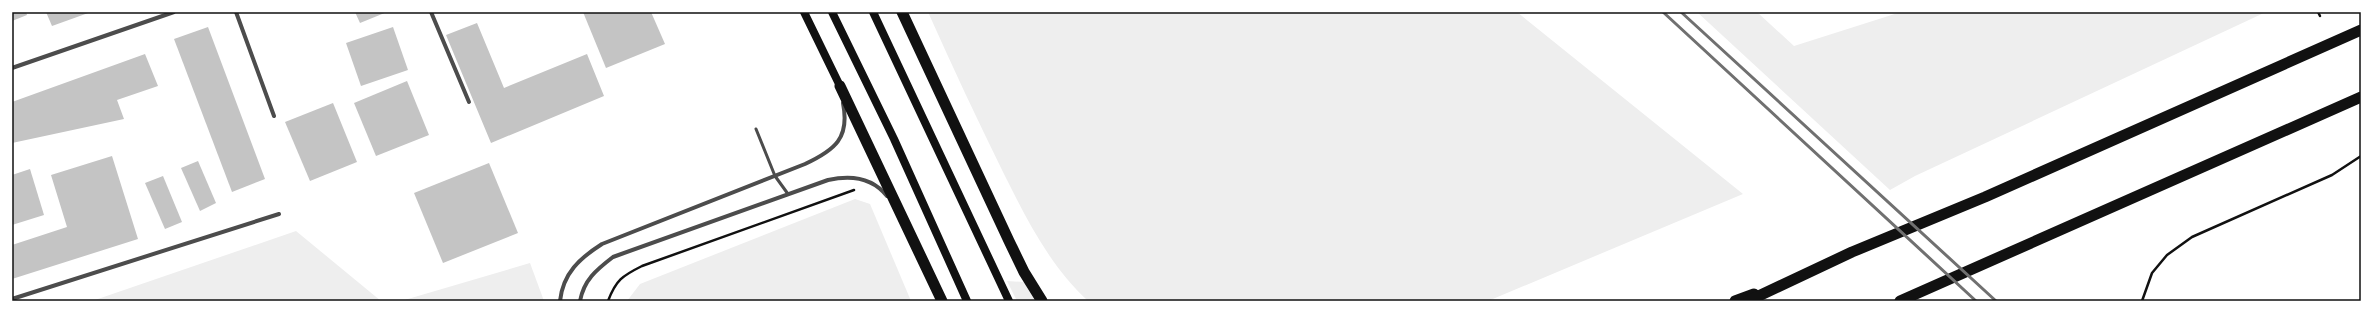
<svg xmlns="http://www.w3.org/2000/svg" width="2373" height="313" viewBox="0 0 2373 313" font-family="Bitter,serif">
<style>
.green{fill:#eee}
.building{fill:#c4c4c4}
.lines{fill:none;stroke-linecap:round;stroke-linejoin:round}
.path{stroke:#111;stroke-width:2.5}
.service{stroke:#4c4c4c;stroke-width:3}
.minor{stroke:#4c4c4c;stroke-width:4}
.secondary{stroke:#111;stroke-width:8}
.trunk{stroke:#111;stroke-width:11}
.rail{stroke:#707070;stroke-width:3}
.neatline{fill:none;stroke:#111;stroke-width:1.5}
</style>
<rect width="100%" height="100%" fill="#fff"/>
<g class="green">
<path d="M928,12H1517L1743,194L1488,301H1088C1049,265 1026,218 1003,172C977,119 952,66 928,12Z"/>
<path d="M1697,12H1757L1794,46L1901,12H2266L1915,176L1890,190Z"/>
<path d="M855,199L870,204L911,301H627L640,284Z"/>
<path d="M296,231L381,301H92Z"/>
<path d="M530,263L544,301H401Z"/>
<path d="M1007,281L1024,282L1035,301H1017Z"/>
</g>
<g class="building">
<path d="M12,12H26L27,15L12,21Z"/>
<path d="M46,12H91L52,26Z"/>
<path d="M355,12H387L360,23Z"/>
<path d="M583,12H651L665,44L606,68Z"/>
<path d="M477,23L504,88L587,54L604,96L491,143L446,35Z"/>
<path d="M208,27L265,179L232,192L174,39Z"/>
<path d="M393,27L408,70L361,86L346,43Z"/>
<path d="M145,54L158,86L117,100L124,119L12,143V102Z"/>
<path d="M407,81L429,135L376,156L354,103Z"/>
<path d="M333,103L357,162L310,181L285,122Z"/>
<path d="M112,156L138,239L12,279V245L67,227L51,175Z"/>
<path d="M198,161L216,203L200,211L181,168Z"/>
<path d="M489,163L518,233L443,263L414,193Z"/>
<path d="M30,169L44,215L12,225V175Z"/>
<path d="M163,176L182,222L165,229L145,183Z"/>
</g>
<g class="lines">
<g class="path">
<path d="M2318,12L2320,16"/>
<path d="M608,301C616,280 622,276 642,266L854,190"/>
<path d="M2142,301L2152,273L2167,255L2192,237L2332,175L2361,156"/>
</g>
<path class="service" d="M756,129L775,176L788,194"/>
<g class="minor">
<path d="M236,12L274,116"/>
<path d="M431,12L469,102"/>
<path d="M12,68L174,12"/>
<path d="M12,299L279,214"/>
<path d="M560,301C563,273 580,258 602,244L805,164C835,150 850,138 843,103"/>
<path d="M580,301C584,280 596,270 613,257L828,180C850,175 872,177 887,196"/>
</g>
<g class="secondary">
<path d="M804,12L840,86"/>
<path d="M832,12L894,139L967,301"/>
<path d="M873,12L1009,301"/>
</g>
<g class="trunk">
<path d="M902,12L1009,241L1024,272L1042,301"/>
<path d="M840,86L942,301"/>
<path d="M1735,301L1754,294"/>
<path d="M1748,301L1852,252L1985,197L2361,30"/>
<path d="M1900,301L2361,97"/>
</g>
<g class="rail">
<path d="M1663,12L1976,301"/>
<path d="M1681,12L1996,301"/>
</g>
</g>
<rect width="2373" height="313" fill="none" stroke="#ffffff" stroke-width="26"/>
<rect x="13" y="13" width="2347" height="287" class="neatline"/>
</svg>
